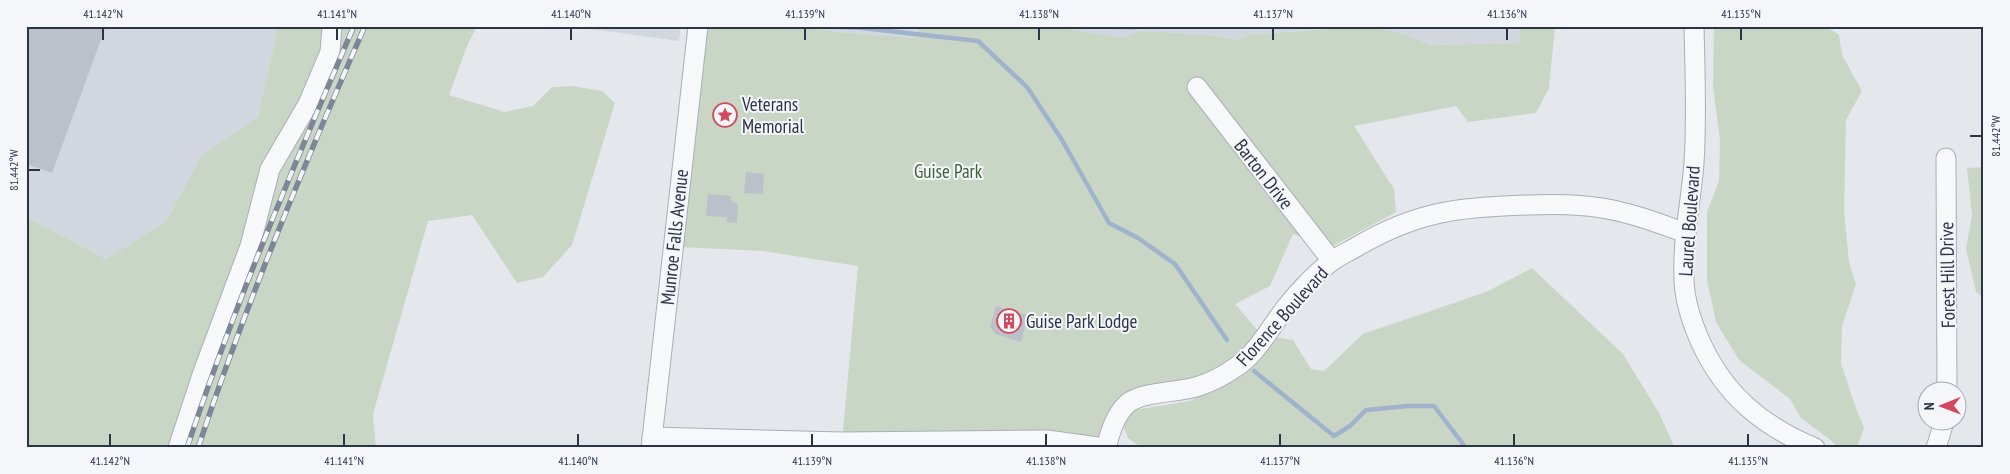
<svg xmlns="http://www.w3.org/2000/svg" width="2010" height="474" font-family="'PT Sans Narrow',sans-serif">
  <style>
    .built { fill: #d2d6de }
    .green { fill: #c9d6c5 }
    .lines { fill: none; stroke-linecap: round; stroke-linejoin: round }
    .stream { stroke: #9fb4cc; stroke-width: 4.5 }
    .building { fill: #bbc0ca }
    .minor-casing { stroke: #a9aeb7; stroke-width: 21 }
    .minor { stroke: #f7f8fa; stroke-width: 19 }
    .rail-casing { stroke: #7d8696; stroke-width: 5.5 }
    .rail { stroke: #f4f6f9; stroke-width: 4; stroke-dasharray: 11; stroke-linecap: butt }
    .ticks { fill: none; stroke: #2b3445; stroke-width: 2 }
    .labels { text-anchor: middle; stroke-width: 4; stroke-linejoin: round; paint-order: stroke }
    .poi-label { font-size: 19px; fill: #2b3445; stroke: #f4f6f9; text-anchor: start }
    .park-label { font-size: 19px; fill: #3f6138; stroke: #f4f6f9 }
    .street-label { font-size: 19px; fill: #2b3445; stroke: #f4f6f9 }
    .neatline { fill: none; stroke: #2b3445; stroke-width: 2 }
    .ticks-label { font-size: 12px; text-anchor: middle; fill: #2b3445 }
  </style>
  <rect width="100%" height="100%" fill="#e4e7ec"/>
  <g class="built">
    <polygon points="26,26 278,26 258,117 202,155 166,221 106,259 26,217"/>
    <polygon points="568,26 681,26 679,41"/>
    <polygon points="797,26 918,26 914,38 838,32"/>
    <polygon points="951,26 1357,26 1248,35 1238,40 1216,36 1137,48"/>
    <polygon points="1368,26 1520,26 1519,43 1428,45 1408,35"/>
  </g>
  <g class="green">
    <polygon points="278,26 477,26 467,46 449,95 505,112 533,106 552,87 572,86 602,91 615,103 572,245 543,277 517,283 472,215 428,221 373,414 376,448 26,448 26,217 106,259 166,221 202,155 258,117"/>
    <polygon points="698,26 797,26 838,32 914,38 919,26 1049,26 1123,38 1141,31 1216,36 1238,40 1248,35 1368,26 1408,35 1429,45 1519,43 1520,26 1555,26 1549,88 1536,113 1468,122 1456,106 1354,126 1394,189 1396,212 1333,246 1293,234 1270,286 1235,304 1264,338 1244,360 1128,403 1106,448 842,442 858,266 763,251 679,247"/>
    <polygon points="1714,26 1825,26 1839,35 1842,55 1862,91 1846,120 1844,211 1849,262 1856,284 1842,326 1841,363 1854,403 1864,428 1858,445 1836,446 1832,441 1801,418 1790,399 1739,360 1716,322 1707,280 1707,212 1719,181 1720,140 1713,86"/>
    <polygon points="1984,167 1984,298 1976,292 1966,249 1972,215 1967,168"/>
    <polygon points="1532,268 1623,354 1659,413 1675,448 1142,448 1128,438 1122,422 1134,410 1190,401 1239,377 1274,337 1293,340 1311,369 1324,371 1363,334 1486,292"/>
  </g>
  <g class="lines">
    <g class="stream">
      <polyline points="820,26 862,28 978,41 1027,87 1062,140 1109,223 1138,238 1175,264 1227,340"/>
      <polyline points="1254,371 1334,436 1350,426 1366,410 1408,406 1434,406 1466,448"/>
    </g>
  </g>
  <g class="building">
    <polygon points="26,26 106,26 52,173 26,164"/>
    <polygon points="1088,26 1137,26 1136,30 1088,28"/>
    <polygon points="746,172 764,174 763,194 744,193"/>
    <polygon points="708,194 731,196 731,201 738,204 737,223 727,222 727,217 706,216"/>
    <polygon points="996,306 1028,315 1021,342 995,334 990,327"/>
  </g>
  <g class="lines">
    <g class="minor-casing">
      <g id="minor">
        <path d="M1694 26C1695 72 1697 118 1694 163 1691 202 1682 241 1684 281 1685 303 1692 323 1701 343 1725 395 1762 426 1815 448"/>
        <polyline points="1197,87 1332,261"/>
        <polyline points="1946,158 1947,392"/>
        <polyline points="652,437 842,442 1047,440 1105,448"/>
        <polyline points="178,448 203,372 250,246 270,169 308,104 330,52 332,26"/>
        <polyline points="651,448 698,26"/>
        <path d="M1106 448C1110 433 1115 415 1127 404 1142 391 1179 393 1199 386 1211 382 1223 376 1233 369 1257 355 1270 327 1287 306 1298 292 1317 272 1332 261 1340 255 1350 251 1358 246 1418 211 1460 207 1528 205 1560 204 1594 204 1625 213 1646 218 1666 226 1686 233"/>
        <polyline points="1936,448 1944,422"/>
      </g>
    </g>
    <use href="#minor" class="minor"/>
    <g class="rail-casing">
      <g id="rail">
        <path d="M187 448C235 304 294 165 354 26"/>
        <path d="M198 448C246 304 304 165 365 26"/>
      </g>
    </g>
    <use href="#rail" class="rail"/>
  </g>
  <path class="ticks" d="M103 28V40M337 28V40M571 28V40M805 28V40M1039 28V40M1273 28V40M1507 28V40M1741 28V40M1970 136H1982M28 170H40M110 434V446M344 434V446M578 434V446M812 434V446M1046 434V446M1280 434V446M1514 434V446M1748 434V446"/>
  <defs>
    <g id="sight-ring" transform="scale(1.25)"><circle r="9.5" fill="#f4f6f9" stroke="#d1495b" stroke-width="1.5"/><path d="M0-6L1.8-2.2L6-1.7L2.9 1.2L3.7 5.4L0 3.3L-3.7 5.4L-2.9 1.2L-6-1.7L-1.8-2.2Z" fill="#d1495b"/></g>
    <g id="building-ring" transform="scale(1.25)"><circle r="9.5" fill="#f4f6f9" stroke="#d1495b" stroke-width="1.5"/><path d="M-4-6H4V6H1V3H-1V6H-4ZM-2.5-4.3h1.7v1.8h-1.7ZM.8-4.3h1.7v1.8H.8ZM-2.5-1h1.7V.8h-1.7ZM.8-1h1.7V.8H.8Z" fill="#d1495b"/></g>
  </defs>
  <g fill-rule="evenodd">
    <use href="#sight-ring" x="725" y="115"/>
    <use href="#building-ring" x="1009" y="321"/>
  </g>
  <g class="labels">
    <g class="poi-label">
      <text x="742" y="111">Veterans<tspan x="742" dy="22">Memorial</tspan></text>
      <text x="1026" y="328">Guise Park Lodge</text>
    </g>
    <g class="park-label">
      <text x="948" y="178">Guise Park</text>
    </g>
    <g class="street-label">
      <text transform="translate(1264 174) rotate(52)" y="7">Barton Drive</text>
      <text transform="translate(1689 221) rotate(-86)" y="7">Laurel Boulevard</text>
      <text transform="translate(674 237) rotate(-84)" y="7">Munroe Falls Avenue</text>
      <text transform="translate(1947 275) rotate(-91)" y="7">Forest Hill Drive</text>
      <text transform="translate(1282 316) rotate(-48)" y="7">Florence Boulevard</text>
    </g>
  </g>
  <rect width="2010" height="474" fill="none" stroke="#f4f6f9" stroke-width="55"/>
  <g transform="translate(1942 406) rotate(269)"><circle r="24" fill="#f4f6f9" stroke="#a4a8b1"/>
  <path d="M0-4L9 19L0 12L-9 19Z" fill="#d1495b"/>
  <text y="-8" font-size="14" font-weight="bold" text-anchor="middle" fill="#2b3445">N</text>
  </g>
  <rect x="28" y="28" width="1954" height="418" class="neatline"/>
  <g class="ticks-label">
    <text x="103" y="18">41.142°N</text>
    <text x="337" y="18">41.141°N</text>
    <text x="571" y="18">41.140°N</text>
    <text x="805" y="18">41.139°N</text>
    <text x="1039" y="18">41.138°N</text>
    <text x="1273" y="18">41.137°N</text>
    <text x="1507" y="18">41.136°N</text>
    <text x="1741" y="18">41.135°N</text>
    <text transform="translate(1996 136) rotate(-90)" y="4">81.442°W</text>
    <text transform="translate(14 170) rotate(-90)" y="4">81.442°W</text>
    <text x="110" y="465">41.142°N</text>
    <text x="344" y="465">41.141°N</text>
    <text x="578" y="465">41.140°N</text>
    <text x="812" y="465">41.139°N</text>
    <text x="1046" y="465">41.138°N</text>
    <text x="1280" y="465">41.137°N</text>
    <text x="1514" y="465">41.136°N</text>
    <text x="1748" y="465">41.135°N</text>
  </g>
</svg>
